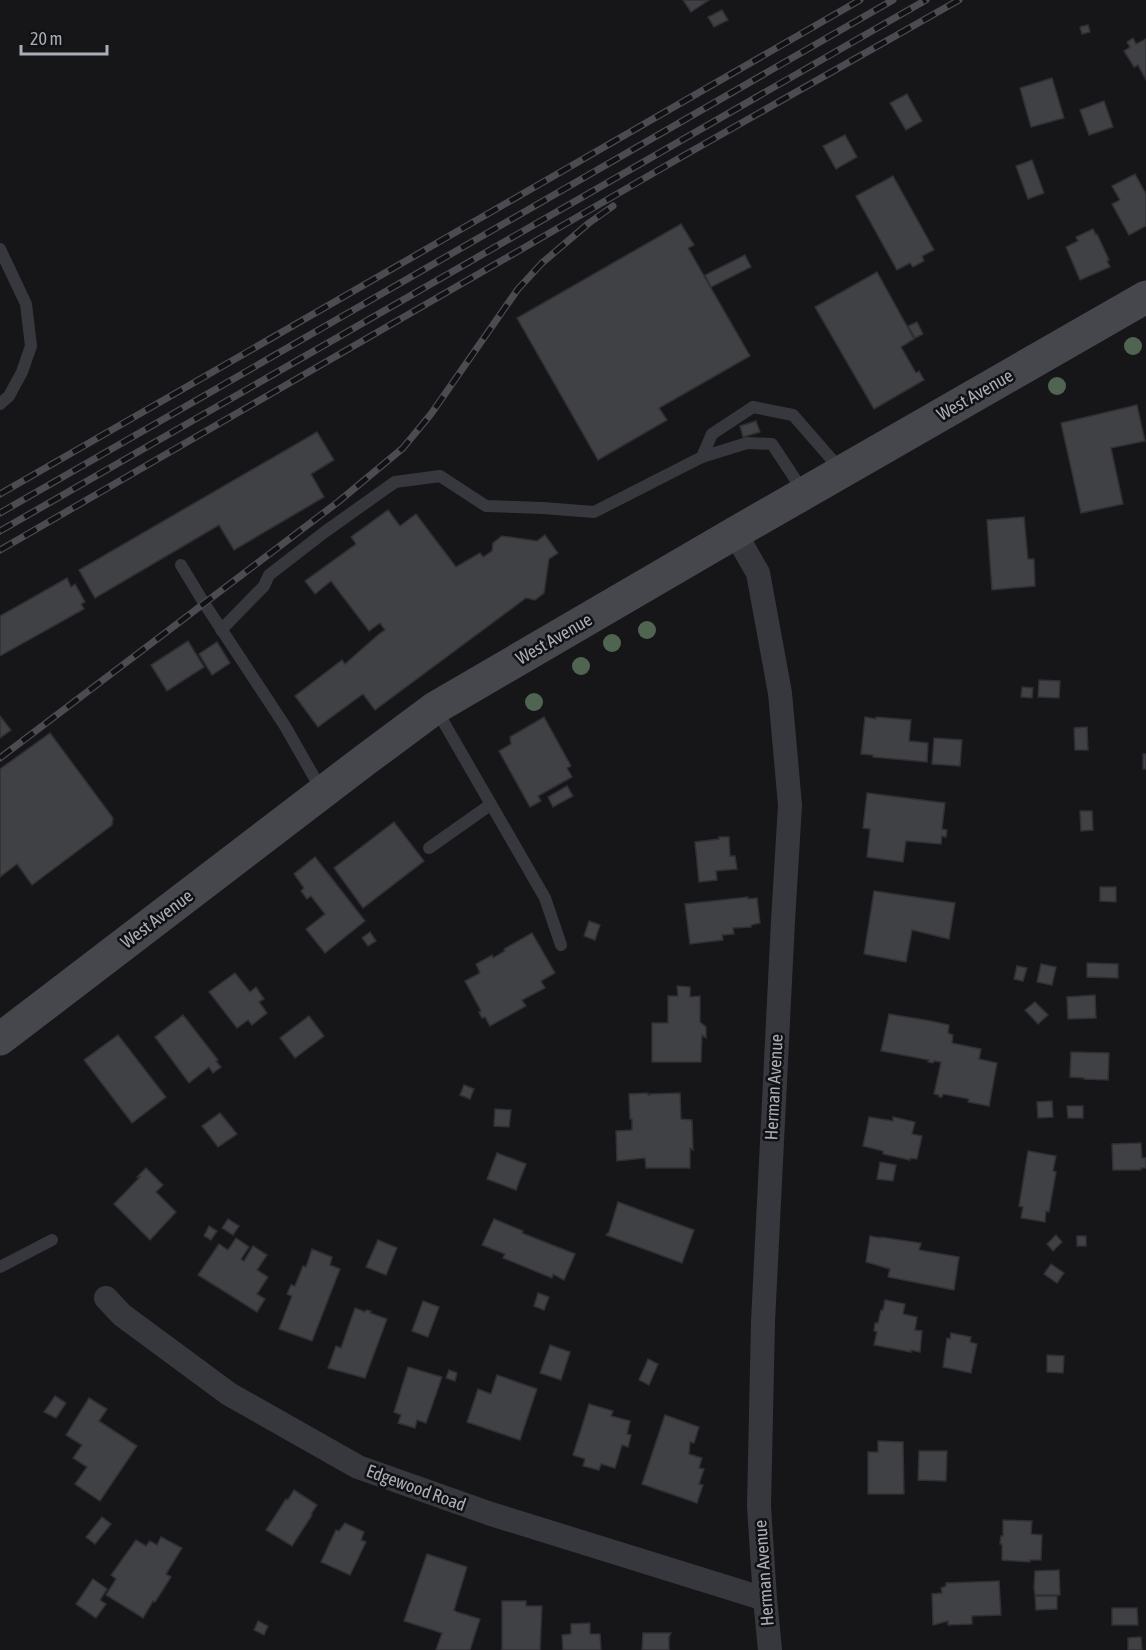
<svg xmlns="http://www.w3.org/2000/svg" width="1146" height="1650" font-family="'Asap Condensed',sans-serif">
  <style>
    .building { fill: #404145; stroke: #303034; stroke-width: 1.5 }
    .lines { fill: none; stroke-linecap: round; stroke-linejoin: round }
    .lane { stroke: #37383d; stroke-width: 12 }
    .street { stroke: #37383d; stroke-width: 24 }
    .secondary { stroke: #45474d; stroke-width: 33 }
    .rail-casing { stroke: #4a4c52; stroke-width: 7 }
    .rail { stroke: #111113; stroke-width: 4.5; stroke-dasharray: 14; stroke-linecap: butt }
    .tree { fill: #506452 }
    .labels { text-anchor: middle; stroke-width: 5; stroke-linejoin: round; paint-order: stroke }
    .street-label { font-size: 18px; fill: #a8adb8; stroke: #111113 }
  </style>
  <rect width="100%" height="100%" fill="#161618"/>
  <g class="building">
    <polygon points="683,0 709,0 691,12"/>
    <polygon points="722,10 728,20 714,27 708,17"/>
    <polygon points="1088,25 1090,32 1082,34 1080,27"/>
    <polygon points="1133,38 1136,44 1146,39 1146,80 1138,65 1134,67 1124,51 1130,47 1127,42"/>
    <polygon points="1052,78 1064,118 1031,127 1020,88"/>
    <polygon points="907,94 922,121 906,130 890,103"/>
    <polygon points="1104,101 1113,127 1089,135 1080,110"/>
    <polygon points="845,135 857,157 836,169 823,146"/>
    <polygon points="1032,160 1044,193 1028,199 1016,166"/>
    <polygon points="1135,174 1146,194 1146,226 1129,235 1112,204 1120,200 1112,186"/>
    <polygon points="893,176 934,250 922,256 924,261 913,267 910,263 897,270 856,196"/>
    <polygon points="681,224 694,245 688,248 750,356 659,408 667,420 598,460 517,318"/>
    <polygon points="1093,229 1096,235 1097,234 1109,260 1107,261 1110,267 1080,280 1066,247 1078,241 1076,237"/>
    <polygon points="745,255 751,267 711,287 705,275"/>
    <polygon points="877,272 914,339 901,347 916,373 919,371 924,380 874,409 815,307"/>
    <polygon points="917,322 923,334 915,338 908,326"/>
    <polygon points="1137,405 1145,441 1111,448 1123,504 1081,513 1061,423"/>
    <polygon points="756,421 760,432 743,437 740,426"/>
    <polygon points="317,432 334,460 311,474 324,497 234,550 219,525 95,598 79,570"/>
    <polygon points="388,510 400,526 416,514 456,567 480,553 483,557 492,551 493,543 502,536 537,541 545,535 558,553 549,559 544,593 535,600 526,598 375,710 363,694 318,727 295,696 342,660 345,664 379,634 385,630 380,623 369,631 331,581 315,594 305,581 356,544 351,537"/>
    <polygon points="1024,517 1028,559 1034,559 1035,586 992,590 987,520"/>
    <polygon points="67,578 71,587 75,584 85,602 81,604 84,609 0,656 0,616"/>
    <polygon points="188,641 204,667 167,691 151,665"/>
    <polygon points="217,642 230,663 212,675 199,654"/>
    <polygon points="1039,680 1060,681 1059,698 1038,697"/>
    <polygon points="1022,687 1033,688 1032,698 1021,697"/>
    <polygon points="0,716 11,730 0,738"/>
    <polygon points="544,717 571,766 567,768 572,777 538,796 541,801 530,807 499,751 511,744 510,737"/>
    <polygon points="865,717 876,719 876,717 911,720 909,741 928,743 927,762 873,757 873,755 861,754"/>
    <polygon points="1087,727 1088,750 1075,750 1074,728"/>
    <polygon points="50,733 113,818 112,825 32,885 17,864 0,877 0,769"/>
    <polygon points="934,738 962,740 960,766 932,764"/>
    <rect x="1143" y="754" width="3" height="15"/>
    <polygon points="567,786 573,796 553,807 548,797"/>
    <polygon points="867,793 945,803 942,829 947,830 946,837 942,836 941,844 906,841 903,862 867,857 870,829 863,828"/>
    <polygon points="1080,811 1092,811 1093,830 1081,831"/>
    <polygon points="394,822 424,861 363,908 334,868"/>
    <polygon points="719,837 729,837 730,856 735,856 737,869 716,871 717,880 699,882 695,842 719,839"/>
    <polygon points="315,857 365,921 325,953 306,929 325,914 311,896 307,899 301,891 304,888 294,874"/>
    <polygon points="1100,887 1116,887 1116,902 1100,901"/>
    <polygon points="874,891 955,903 949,939 912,930 906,962 864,954"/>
    <polygon points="748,897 748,899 757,898 760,923 751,925 751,927 733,928 734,934 722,935 723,940 690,944 685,904"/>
    <polygon points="589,921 600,925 595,940 584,936"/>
    <polygon points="370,932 376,941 368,946 362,938"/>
    <polygon points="532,933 555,973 541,981 545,988 522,1000 526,1006 490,1026 485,1017 482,1018 479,1012 481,1011 465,981 480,973 476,964 492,955 493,958 505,951 504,949"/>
    <polygon points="1087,963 1118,964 1118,978 1087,977"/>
    <polygon points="1041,964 1056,967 1052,985 1037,982"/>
    <polygon points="1017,966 1027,968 1023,981 1014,979"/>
    <polygon points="235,973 250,992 256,987 264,999 259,1002 267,1013 252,1025 248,1020 237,1028 209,992"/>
    <polygon points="677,986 690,987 690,997 700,996 700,1022 706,1027 706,1038 702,1035 701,1062 652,1062 652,1023 668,1023 668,996 678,996"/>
    <polygon points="1095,995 1096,1018 1068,1019 1067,997"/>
    <polygon points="1035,1002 1048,1015 1038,1024 1025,1010"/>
    <polygon points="889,1014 931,1021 949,1025 948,1033 953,1035 952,1043 981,1049 979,1059 997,1063 989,1106 968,1102 969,1099 943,1094 942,1097 939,1097 939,1095 934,1094 941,1062 934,1061 933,1063 928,1062 929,1060 881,1051"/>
    <polygon points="183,1015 218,1060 216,1061 221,1067 213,1073 209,1067 189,1083 155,1037"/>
    <polygon points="309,1016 324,1036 295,1058 280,1038"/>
    <polygon points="118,1035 166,1097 132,1123 84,1060"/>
    <polygon points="1071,1052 1109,1053 1108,1080 1084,1079 1084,1078 1070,1077"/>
    <polygon points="464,1085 474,1089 470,1099 460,1095"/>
    <polygon points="648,1093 648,1095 650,1095 650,1094 680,1093 681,1119 692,1120 693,1150 690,1148 690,1168 646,1168 645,1158 617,1161 616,1131 632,1130 632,1119 630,1119 629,1094"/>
    <polygon points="1052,1101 1053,1117 1038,1118 1037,1102"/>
    <polygon points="1067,1106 1083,1106 1083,1118 1068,1118"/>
    <polygon points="495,1109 511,1110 509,1127 494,1126"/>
    <polygon points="220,1113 237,1134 218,1147 202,1126"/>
    <polygon points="869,1117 893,1121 893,1117 915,1122 912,1134 922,1136 917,1159 910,1158 910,1160 883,1154 883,1151 863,1146"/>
    <polygon points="1141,1143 1142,1158 1146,1158 1146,1168 1141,1168 1141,1170 1113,1170 1112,1144"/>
    <polygon points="1028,1151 1056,1156 1053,1171 1056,1172 1049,1212 1046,1211 1045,1222 1021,1218 1023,1207 1019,1206"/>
    <polygon points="497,1153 526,1164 516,1190 487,1179"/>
    <polygon points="880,1162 896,1165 893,1181 877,1179"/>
    <polygon points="146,1168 163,1185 156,1192 176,1212 150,1240 114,1204 140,1177 137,1177"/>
    <polygon points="618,1202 694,1230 682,1263 606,1235 609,1232"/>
    <polygon points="228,1219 239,1226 233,1235 222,1228"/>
    <polygon points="494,1219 523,1231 522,1233 575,1254 564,1280 553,1274 552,1278 503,1258 505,1254 482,1245"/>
    <polygon points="209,1226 217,1231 211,1240 204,1236"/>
    <polygon points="1056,1235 1062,1242 1053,1251 1047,1244"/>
    <polygon points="870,1236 880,1238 880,1237 921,1243 919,1250 959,1257 954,1290 888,1277 890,1269 866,1262"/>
    <rect x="1077" y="1236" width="9" height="10"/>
    <polygon points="236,1238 249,1247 241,1259 244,1261 253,1246 267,1255 257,1270 268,1277 257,1294 265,1299 257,1312 198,1275 219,1244 228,1250"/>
    <polygon points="378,1240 397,1248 386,1275 366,1267"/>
    <polygon points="312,1249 332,1257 330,1265 340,1269 312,1341 279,1329 292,1296 287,1294 291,1285 295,1286 303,1266 306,1267"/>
    <polygon points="1051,1264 1064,1273 1057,1283 1044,1274"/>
    <polygon points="538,1293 549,1297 544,1310 534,1306"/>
    <polygon points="885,1300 905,1304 903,1314 917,1317 915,1330 922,1331 920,1352 911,1350 911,1352 874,1345 877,1332 874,1331 875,1323 878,1323 881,1310 883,1310"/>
    <polygon points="423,1301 439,1307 428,1337 412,1331"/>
    <polygon points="355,1308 365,1312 366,1310 371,1311 370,1313 387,1319 365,1378 328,1368 336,1346 341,1348"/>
    <polygon points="951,1333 971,1337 970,1342 977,1344 971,1373 943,1367 947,1338 950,1339"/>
    <polygon points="550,1345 570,1352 561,1380 540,1373"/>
    <polygon points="1047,1355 1064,1356 1063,1373 1047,1372"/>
    <polygon points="648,1359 658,1364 649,1385 639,1380"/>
    <polygon points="408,1367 442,1377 426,1423 417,1420 415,1428 398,1423 401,1415 394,1412"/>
    <polygon points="449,1370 457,1373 455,1381 446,1378"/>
    <polygon points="497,1375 537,1389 520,1440 467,1422 478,1389 491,1394"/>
    <polygon points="55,1396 66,1403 56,1418 44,1412"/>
    <polygon points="89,1398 107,1409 99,1421 137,1446 100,1501 75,1484 87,1467 73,1458 82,1445 66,1435"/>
    <polygon points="589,1404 613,1411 611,1416 630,1421 627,1434 631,1435 628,1447 622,1445 615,1468 601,1464 599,1470 583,1466 585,1459 573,1455"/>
    <polygon points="665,1415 699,1427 694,1443 690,1442 689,1454 702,1458 699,1468 704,1469 699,1484 703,1485 697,1503 642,1484"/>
    <polygon points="878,1441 903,1442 904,1494 868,1494 868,1452 878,1452"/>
    <polygon points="919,1451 947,1451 946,1481 918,1480"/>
    <polygon points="294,1490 317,1505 311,1514 312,1515 292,1546 266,1530 286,1499 288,1500"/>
    <polygon points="102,1517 111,1524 95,1544 86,1537"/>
    <polygon points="1003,1520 1032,1521 1031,1534 1042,1535 1041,1560 1030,1560 1030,1562 1002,1560 1002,1544 1000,1544 1001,1536 1003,1536"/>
    <polygon points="345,1523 364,1532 361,1540 366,1542 350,1575 321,1562 336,1530 339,1531"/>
    <polygon points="161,1537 182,1548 166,1574 171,1577 155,1602 153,1601 143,1618 106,1595 116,1579 111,1575 136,1540 146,1546 150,1541 157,1545"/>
    <polygon points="427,1554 467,1567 454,1610 457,1612 480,1619 470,1650 436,1650 442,1633 404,1621"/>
    <polygon points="1059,1570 1060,1595 1035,1595 1034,1588 1035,1571"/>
    <polygon points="93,1579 107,1589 100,1600 106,1604 96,1618 76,1604"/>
    <polygon points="999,1581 1001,1615 972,1616 972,1624 948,1625 948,1621 933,1625 932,1594 942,1593 941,1588 946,1586 946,1583"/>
    <polygon points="1035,1596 1057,1596 1057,1609 1036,1610"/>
    <polygon points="502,1601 526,1601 526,1606 542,1606 540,1650 502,1650"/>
    <polygon points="1112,1608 1137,1608 1138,1625 1112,1625"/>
    <polygon points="258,1621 268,1626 264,1635 254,1630"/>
    <polygon points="590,1623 590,1634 600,1634 601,1650 563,1650 562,1635 571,1634 571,1624"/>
    <polygon points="643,1633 671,1633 668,1639 669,1638 669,1650 642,1650"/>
    <polygon points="1141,1637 1142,1650 1128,1650 1128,1638"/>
  </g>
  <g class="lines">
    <g class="lane">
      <polyline points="0,249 26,304 31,346 22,372 9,396 0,404"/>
      <polyline points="702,457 712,434 753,407 793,415 841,470"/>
      <polyline points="181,565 204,603 285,726 322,791"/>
      <polyline points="221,630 264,586 269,575 326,531 395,482 440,476 486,506 543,508 594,512 702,457 747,443 772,444 803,491"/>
      <polyline points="436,709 545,898 561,945"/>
      <polyline points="429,848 490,805"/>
      <polyline points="0,1267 52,1240"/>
    </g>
    <g class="street">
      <polyline points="735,533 758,573 780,693 790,805 783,921 763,1322 759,1506 765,1599 770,1650"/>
      <polyline points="106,1298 122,1315 229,1394 358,1467 491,1514 765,1599"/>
    </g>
    <polyline class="secondary" points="0,1039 365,760 435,708 735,533 1146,297"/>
    <g class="rail-casing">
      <g id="rail">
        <polyline points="0,494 860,0"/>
        <polyline points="0,513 893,0"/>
        <polyline points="0,531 926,0"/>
        <polyline points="0,550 676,160 959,0"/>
        <polyline points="0,758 338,502 403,448 431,414 518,289 542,263 589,223 613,206"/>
      </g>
    </g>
    <use href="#rail" class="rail"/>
  </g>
  <g class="tree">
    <circle cx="1133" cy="346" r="9"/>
    <circle cx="1057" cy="386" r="9"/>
    <circle cx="647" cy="630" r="9"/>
    <circle cx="612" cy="643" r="9"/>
    <circle cx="581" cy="666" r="9"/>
    <circle cx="534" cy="702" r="9"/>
  </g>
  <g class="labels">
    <g class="street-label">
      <text transform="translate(975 395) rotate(-30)" y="6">West Avenue</text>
      <text transform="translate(554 639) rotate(-30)" y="6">West Avenue</text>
      <text transform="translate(157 919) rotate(-37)" y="6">West Avenue</text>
      <text transform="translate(774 1087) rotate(-87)" y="6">Herman Avenue</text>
      <text transform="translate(416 1488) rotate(20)" y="6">Edgewood Road</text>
      <text transform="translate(764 1573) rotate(-94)" y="6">Herman Avenue</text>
    </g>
  </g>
  <path d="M21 45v9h86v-9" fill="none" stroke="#a8adb8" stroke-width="3"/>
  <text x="30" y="45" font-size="18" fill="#a8adb8" stroke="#111113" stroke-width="4.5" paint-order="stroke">20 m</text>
</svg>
